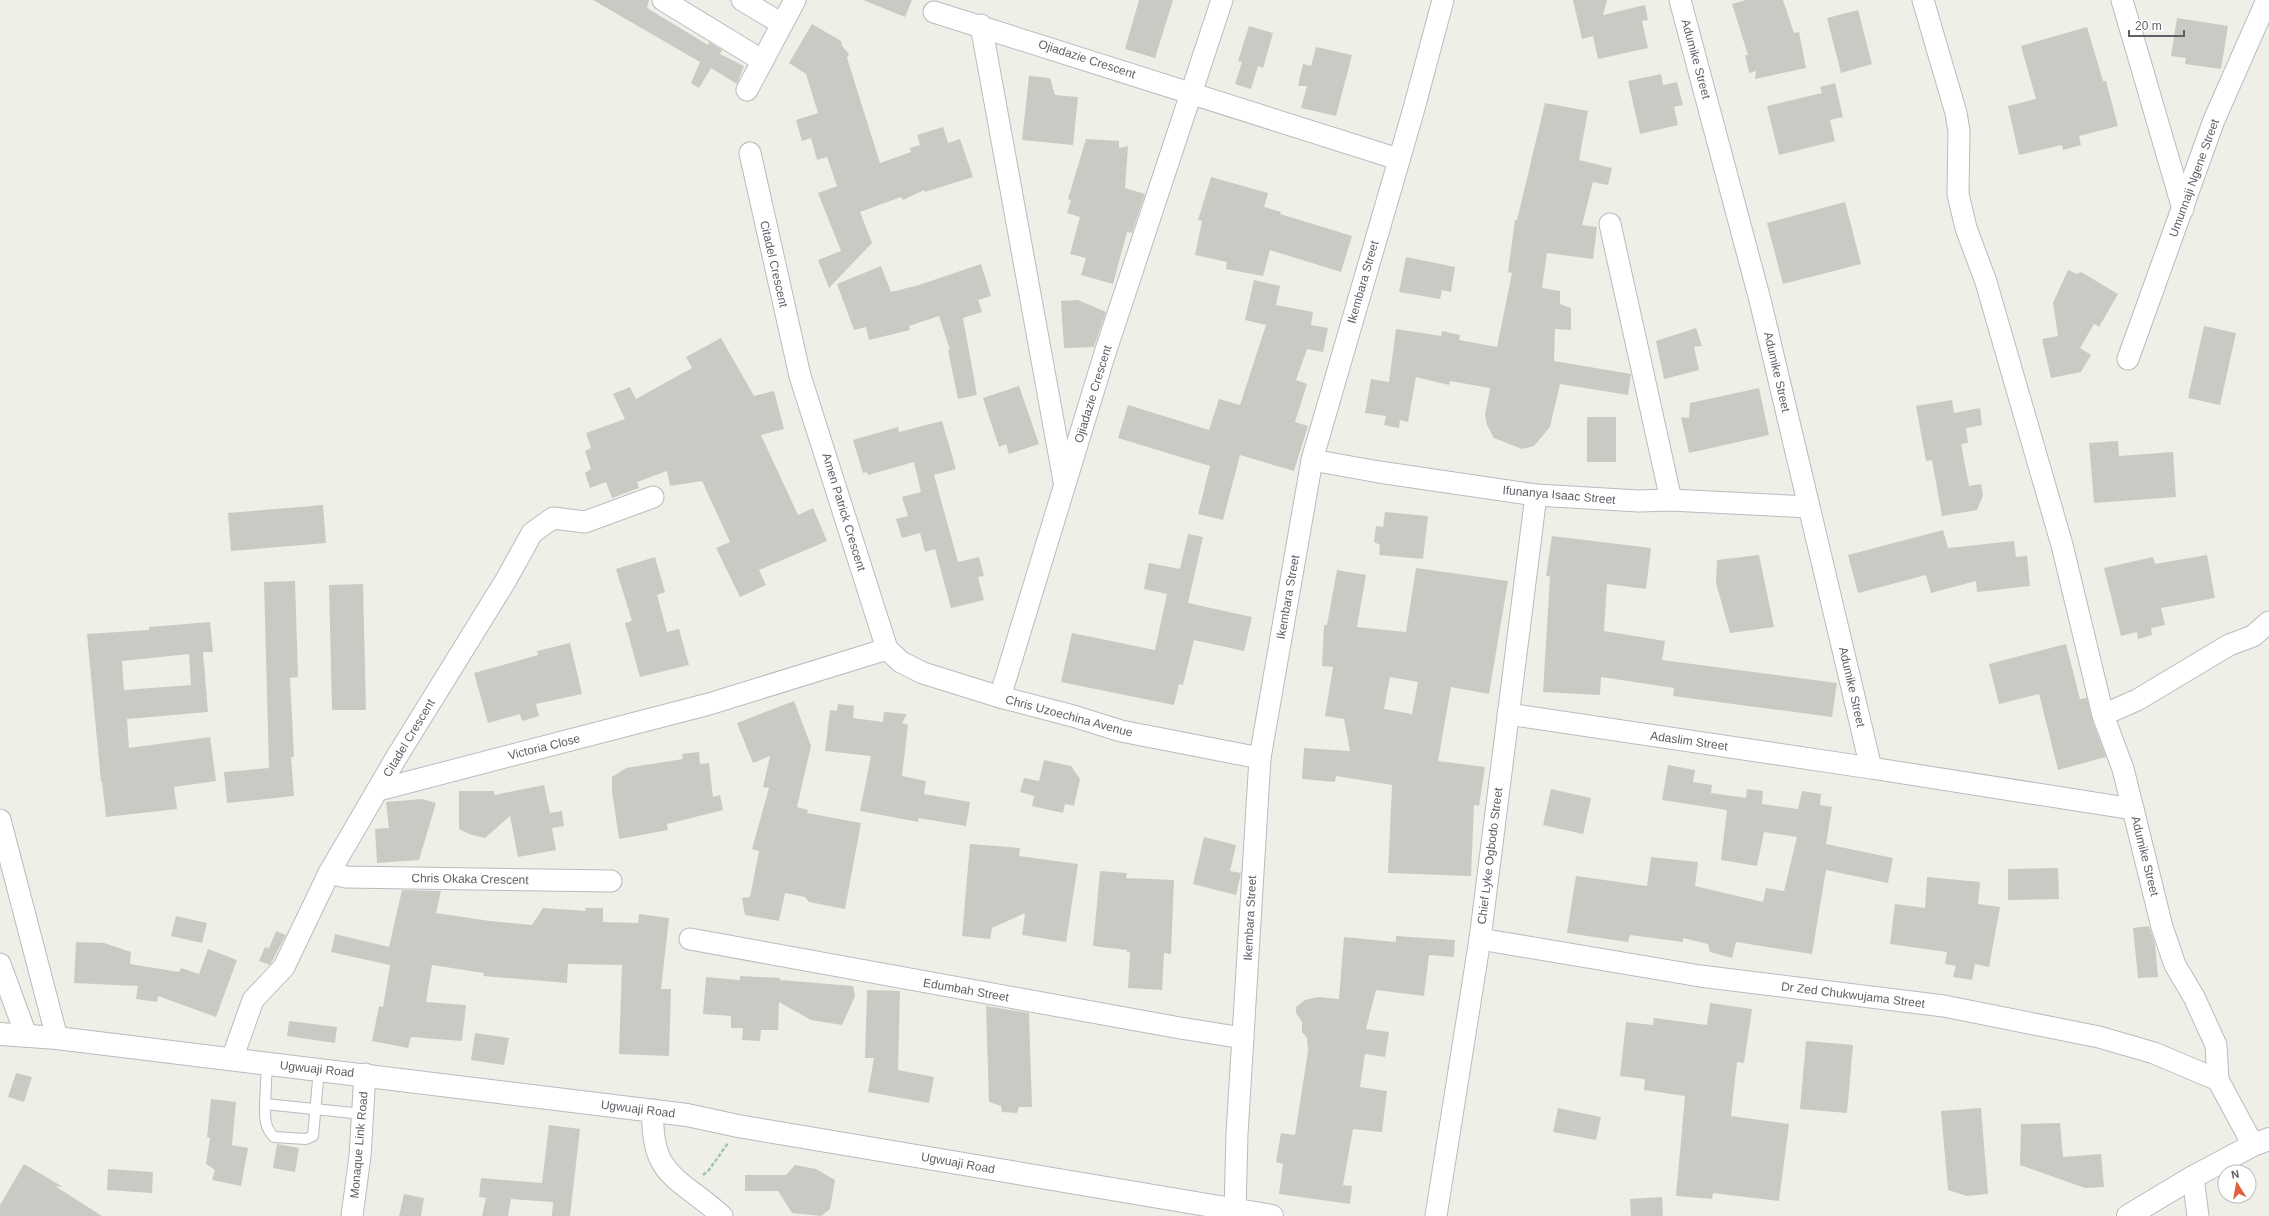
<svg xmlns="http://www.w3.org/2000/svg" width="2269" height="1216" font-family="Helvetica,sans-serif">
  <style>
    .building { fill: #cbc9c4; fill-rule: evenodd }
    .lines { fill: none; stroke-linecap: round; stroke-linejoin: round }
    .service-casing { stroke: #b9bbbf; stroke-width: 12 }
    .minor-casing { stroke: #b9bbbf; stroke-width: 23 }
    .secondary-casing { stroke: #b8babf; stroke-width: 24 }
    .path { stroke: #9ec6ae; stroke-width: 2.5; stroke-dasharray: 4 2; stroke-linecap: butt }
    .service { stroke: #fff; stroke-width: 10 }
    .minor { stroke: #fff; stroke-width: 21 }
    .secondary { stroke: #fff; stroke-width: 22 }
    .labels { text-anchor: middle; stroke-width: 3; stroke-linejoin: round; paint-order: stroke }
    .street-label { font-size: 12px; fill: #5e6166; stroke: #fff }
  </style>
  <rect width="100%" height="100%" fill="#efefe7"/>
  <g class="building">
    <polygon points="593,0 649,0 647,8 708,45 709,42 722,50 720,54 744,66 737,84 711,68 699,88 691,83 700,62"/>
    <polygon points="863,0 912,0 905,17"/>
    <polygon points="1139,0 1173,0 1155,58 1125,49"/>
    <polygon points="1573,0 1607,0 1603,15 1645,5 1648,20 1642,21 1648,48 1598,59 1593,36 1582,39"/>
    <polygon points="1746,0 1783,0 1794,33 1799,32 1806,68 1755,79 1756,71 1749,73 1745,55 1748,55 1732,4"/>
    <polygon points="1858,10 1872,64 1841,73 1827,18"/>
    <polygon points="2177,18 2228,26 2221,69 2185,64 2186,58 2171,56"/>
    <polygon points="812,24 841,41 842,46 849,54 847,58 880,163 911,152 910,148 920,145 917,135 943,127 948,143 960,139 973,177 925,192 924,190 903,200 901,197 860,212 872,243 829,288 818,260 841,251 818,193 837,186 827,157 817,160 811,138 802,141 796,120 818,113 806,74 789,63"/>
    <polygon points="1249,26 1273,33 1263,68 1258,66 1251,89 1235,84 1242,62 1238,61"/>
    <polygon points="2087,27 2103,81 2106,81 2118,126 2079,136 2081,145 2063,150 2062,145 2019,155 2008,106 2036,99 2021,46"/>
    <polygon points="1316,47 1352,55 1336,116 1301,108 1307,86 1298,86 1303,64 1311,66"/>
    <polygon points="1661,74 1663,85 1677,82 1683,105 1674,107 1678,125 1640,134 1628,81"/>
    <polygon points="1029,76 1050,78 1055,95 1078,97 1073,145 1022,140"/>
    <polygon points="1835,83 1843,117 1830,120 1835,141 1779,155 1767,106 1822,93 1820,87"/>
    <polygon points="1545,103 1588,111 1579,160 1612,168 1608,185 1593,182 1582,225 1597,227 1593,259 1547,253 1542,288 1560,291 1560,304 1571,308 1571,330 1555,329 1554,361 1631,374 1628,395 1560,384 1550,427 1534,446 1522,449 1494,438 1487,425 1485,415 1490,388 1450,381 1449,385 1416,377 1408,422 1400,420 1399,428 1384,425 1386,416 1365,413 1371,379 1389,382 1396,329 1441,336 1442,331 1460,335 1459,340 1497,347 1512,273 1508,272 1515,220 1517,220"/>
    <polygon points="1086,139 1119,141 1119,148 1128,146 1125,188 1145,194 1132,233 1127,232 1113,284 1081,275 1086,258 1070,254 1080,217 1067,213 1071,200 1068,199"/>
    <polygon points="1211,177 1268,193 1264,207 1281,212 1280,214 1352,236 1341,272 1270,250 1263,276 1226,269 1227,262 1195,255 1202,221 1198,220"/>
    <polygon points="1845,202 1861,264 1783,284 1767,223"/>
    <polygon points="1406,257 1455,267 1451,292 1442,290 1440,299 1399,292"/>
    <polygon points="981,264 991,296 978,300 982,312 963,318 977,395 958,399 948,350 950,350 939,316 909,326 910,330 869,340 866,327 854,330 837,284 881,266 891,292 919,285"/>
    <polygon points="2068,270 2077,274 2081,272 2118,294 2099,327 2094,324 2080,348 2091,355 2081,372 2051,378 2042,339 2058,336 2053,303"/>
    <polygon points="1254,280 1280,286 1276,305 1313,312 1311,325 1328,328 1323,352 1307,349 1296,380 1307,384 1295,422 1308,426 1294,471 1240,455 1223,520 1198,514 1210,466 1118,438 1128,405 1209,430 1219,399 1240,405 1266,325 1245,320"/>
    <polygon points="1078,300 1106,312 1094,347 1064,348 1061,301"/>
    <polygon points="2204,326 2236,333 2220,405 2188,398"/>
    <polygon points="1696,328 1702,346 1694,347 1699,370 1664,379 1656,341"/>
    <polygon points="721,338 754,396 774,391 784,429 761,435 798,515 813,508 827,541 759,570 766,585 740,597 716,548 730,542 702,481 670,486 667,471 637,482 639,488 612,498 606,482 590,488 585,473 591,469 585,451 591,448 586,433 625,419 613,394 630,387 636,399 692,368 686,357"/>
    <polygon points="1019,386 1039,444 1009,454 1006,444 999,447 983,398"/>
    <polygon points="1759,388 1769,435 1689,453 1681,417 1689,418 1690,403"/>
    <polygon points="1952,400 1954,413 1980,408 1982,425 1966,428 1968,443 1961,444 1969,486 1981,484 1983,495 1977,510 1942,516 1932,460 1926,461 1916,406"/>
    <rect x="1587" y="417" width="29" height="45"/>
    <polygon points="942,421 956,469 934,475 958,562 979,557 984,576 978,577 984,600 951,608 935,549 925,552 920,533 902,538 896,519 908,516 902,497 921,492 914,462 868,475 867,472 863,473 853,440 898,427 899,432"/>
    <polygon points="2118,441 2119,456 2173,452 2176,497 2094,503 2089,443"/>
    <polygon points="323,505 326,543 231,551 228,513"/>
    <polygon points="1385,512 1428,516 1423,559 1379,555 1380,545 1374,542 1376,526 1383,527"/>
    <polygon points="1943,530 1948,548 2014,541 2016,557 2027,556 2030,586 1977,592 1976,581 1931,593 1926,575 1858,593 1848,555"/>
    <polygon points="1188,534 1203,537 1188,603 1252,617 1244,651 1194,640 1183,685 1179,684 1174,705 1061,682 1072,633 1155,650 1167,594 1144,589 1149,563 1180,569"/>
    <polygon points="1552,536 1651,548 1646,589 1607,584 1604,631 1665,641 1662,660 1837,683 1832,717 1673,696 1674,688 1601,677 1600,695 1543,692 1550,576 1546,576"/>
    <polygon points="1759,555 1774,627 1730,633 1716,583 1717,560"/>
    <polygon points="2207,555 2215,598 2161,608 2165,625 2151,628 2152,635 2138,639 2137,632 2121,636 2104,568 2153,557 2155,564"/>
    <polygon points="655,557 665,592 657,595 667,632 679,629 689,665 640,677 625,623 632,621 616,569"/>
    <path d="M1416 568 1508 581 1489 694 1451 687 1438 761 1485 767 1479 806 1474 805 1471 876 1388 873 1392 785 1336 776 1335 782 1302 779 1304 748 1350 751 1344 719 1325 716 1333 667 1322 666 1324 625H1327L1337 570 1366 575 1357 627 1406 632ZM1390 677 1418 682 1412 714 1384 709Z"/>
    <polygon points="295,581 298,677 290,678 294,757 291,757 294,796 227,803 224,772 269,768 264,582"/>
    <polygon points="363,584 366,710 332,710 329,585"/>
    <path d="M210 622 213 652H203L208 712 127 719 129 748 210 737 216 781 174 787 177 809 106 817 102 781 101 782 87 634 149 630V627ZM189 654 191 685 124 690 122 661Z"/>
    <polygon points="570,643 582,694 536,704 539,716 522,721 520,714 488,723 474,673 538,655 537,651"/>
    <polygon points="2066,644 2080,699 2087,698 2092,719 2106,757 2058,770 2039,694 1999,704 1989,664"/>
    <polygon points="794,701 811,746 797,807 808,810 807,813 861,823 845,909 809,902 805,897 785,893 779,921 745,915 742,898 750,897 759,851 752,849 769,788 763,787 770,756 753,763 737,723"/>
    <polygon points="838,704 854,706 853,718 883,722 884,712 907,714 902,723 908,725 902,776 926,781 924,794 970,802 966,826 919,818 918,822 860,811 871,756 825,751 830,710 837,711"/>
    <polygon points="699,752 700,764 709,763 713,797 720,795 723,810 667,824 668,830 619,839 612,791 612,777 626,768 683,759 682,754"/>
    <polygon points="1044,760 1071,766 1080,779 1074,806 1065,804 1063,813 1032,806 1034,796 1020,792 1024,778 1039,781"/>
    <polygon points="1668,765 1695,770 1693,782 1712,785 1711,793 1746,798 1747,789 1763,791 1762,804 1798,809 1802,791 1821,794 1820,805 1832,807 1826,844 1893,858 1888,883 1826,870 1812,954 1736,942 1732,958 1710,952 1708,944 1683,938 1683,942 1630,935 1628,942 1567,933 1576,876 1647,886 1651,857 1698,862 1695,886 1763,902 1766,888 1784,891 1797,837 1764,832 1757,866 1721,860 1727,810 1662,800"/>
    <polygon points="544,785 550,813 562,811 564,826 552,828 556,850 518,857 510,816 485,838 469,834 459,829 459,791 494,791 494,795"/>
    <polygon points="1551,789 1591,798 1583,834 1543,825"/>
    <polygon points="422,799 436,803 419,860 377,863 375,829 389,828 386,802"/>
    <polygon points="1204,837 1236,845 1230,871 1241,873 1236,895 1193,884"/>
    <polygon points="970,844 1020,848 1019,856 1078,864 1066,942 1022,935 1025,913 992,928 990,939 962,936"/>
    <polygon points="2058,868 2059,899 2008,900 2008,869"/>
    <polygon points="1100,871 1127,873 1126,878 1174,880 1171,954 1164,953 1162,990 1128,988 1130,952 1127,952 1127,950 1093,946"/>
    <polygon points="1927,877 1980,882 1978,904 2000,907 1989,967 1975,964 1972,980 1953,977 1956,966 1945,964 1947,952 1890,944 1895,904 1925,908"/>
    <polygon points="402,890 441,891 436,913 490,921 532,925 543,908 586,911 585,908 603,908 603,922 638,923 639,914 669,918 661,989 671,989 669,1056 619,1054 622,965 568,964 567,983 483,976 484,973 432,965 426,1002 466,1005 462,1041 411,1037 408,1048 372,1041 379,1006 383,1007 390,965 331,952 335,934 389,947"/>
    <polygon points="176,916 207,923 202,943 171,936"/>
    <polygon points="2149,926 2155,944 2158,977 2138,978 2133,928"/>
    <polygon points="276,931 286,935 270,965 259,961 265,947 269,948"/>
    <polygon points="1396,936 1455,940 1454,957 1429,955 1424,996 1376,990 1366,1029 1389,1032 1385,1057 1365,1054 1360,1087 1387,1091 1382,1132 1353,1129 1343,1185 1352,1186 1350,1204 1279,1194 1283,1164 1276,1162 1281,1133 1295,1135 1308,1051 1307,1038 1302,1032 1302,1022 1296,1013 1296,1007 1305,1000 1318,997 1339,999 1344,937 1396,942"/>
    <polygon points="76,942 104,943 131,952 130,964 179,972 181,968 199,974 208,949 237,960 216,1017 158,996 157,1002 136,999 138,986 74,983"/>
    <polygon points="740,976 780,978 780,980 853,986 855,996 842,1025 811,1020 779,1002 778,1030 761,1030 760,1041 742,1040 743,1028 731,1028 731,1016 703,1014 706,977 740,980"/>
    <polygon points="867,990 900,991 898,1070 934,1077 929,1103 868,1092 874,1058 865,1058"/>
    <polygon points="1710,1003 1752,1009 1744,1063 1737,1062 1731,1116 1789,1124 1779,1201 1713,1193 1712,1199 1676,1196 1685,1096 1644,1090 1645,1079 1620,1076 1626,1022 1653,1025 1654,1018 1707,1025"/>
    <polygon points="986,1006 1029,1013 1032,1107 1019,1107 1017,1113 1002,1112 1001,1106 989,1102"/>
    <polygon points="289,1021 337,1027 335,1043 287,1036"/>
    <polygon points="475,1033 509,1038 504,1065 471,1060"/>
    <polygon points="1806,1041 1853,1045 1847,1113 1800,1109"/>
    <polygon points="16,1073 32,1077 24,1102 8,1097"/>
    <polygon points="211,1099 236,1102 232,1145 248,1148 241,1186 212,1180 215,1170 206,1164 210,1138 207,1137"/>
    <polygon points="1558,1108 1601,1117 1596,1140 1553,1132"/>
    <polygon points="1981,1108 1988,1194 1967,1196 1948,1190 1941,1111"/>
    <polygon points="2060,1123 2063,1157 2101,1154 2104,1187 2085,1188 2020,1165 2021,1124"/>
    <polygon points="549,1125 580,1129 570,1216 552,1216 553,1202 511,1199 508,1216 482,1216 486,1198 479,1197 481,1178 542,1183"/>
    <polygon points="277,1144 299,1148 295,1172 273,1168"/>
    <polygon points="24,1164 63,1187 55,1186 102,1216 0,1216 0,1205"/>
    <polygon points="795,1165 816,1169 835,1180 830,1209 821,1216 792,1213 778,1191 745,1191 745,1175 786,1175"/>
    <polygon points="108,1169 153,1172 152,1193 107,1190"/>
    <polygon points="404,1194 424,1198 421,1216 399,1216"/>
    <polygon points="1662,1197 1663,1216 1631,1216 1630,1199"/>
  </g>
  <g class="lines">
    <g class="service-casing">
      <g id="service">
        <polyline points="267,1063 265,1104 363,1114"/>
        <path d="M265 1104C265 1117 264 1127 274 1137L306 1139 313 1136 319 1069"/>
      </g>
    </g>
    <g class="minor-casing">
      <g id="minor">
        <polyline points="663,0 763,61"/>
        <polyline points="742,0 782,24"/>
        <polyline points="1680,0 1760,300 1871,768 2133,809 2162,927 2175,965 2194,997 2216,1045 2218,1080 2253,1145"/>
        <polyline points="1923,0 1956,113 1959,131 1958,194 1966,228 1986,282 2062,545 2103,715 2123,769 2133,809"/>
        <polyline points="2122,0 2183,209"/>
        <polyline points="934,12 1398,159"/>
        <polyline points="981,25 1064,481"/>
        <polyline points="747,90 795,0"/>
        <polyline points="750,153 800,376 887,649 901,662 923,673 1000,697 1073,716 1121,731 1260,758"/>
        <polyline points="1610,224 1671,500"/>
        <polyline points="2128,359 2214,120 2267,0"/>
        <polyline points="1312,460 1379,472 1536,495 1639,501 1671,500 1809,507"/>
        <polyline points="1000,697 1105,353 1222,0"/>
        <polyline points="1508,714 1871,768"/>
        <polyline points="2103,715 2137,700 2229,645 2253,636 2269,622"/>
        <polyline points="378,790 709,704 887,649"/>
        <polyline points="0,820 57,1038"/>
        <polyline points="329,873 346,877 611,881"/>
        <polyline points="690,939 1180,1028 1243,1038"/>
        <polyline points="1480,939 1700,976 1944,1006 2099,1037 2154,1053 2218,1080"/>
        <polyline points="0,964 26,1035"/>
        <polyline points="232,1059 253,1000 284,967 329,873 396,758 506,580 532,533 553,518 585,522 653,497"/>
        <path d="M653 1110C650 1177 679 1177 722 1216"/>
        <polyline points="2193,1177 2198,1216"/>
        <polyline points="1235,1210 1237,1134 1260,758 1312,460 1413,112 1443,0"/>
        <polyline points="352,1216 360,1156 365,1074"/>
        <polyline points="1436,1216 1480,939 1536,495"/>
      </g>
    </g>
    <g class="secondary-casing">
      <g id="secondary">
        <polyline points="0,1034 57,1038 687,1115 738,1126 1272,1216"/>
        <polyline points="2128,1216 2193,1177 2253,1145 2269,1139"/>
      </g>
    </g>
    <polyline class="path" points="703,1175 709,1170 728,1143"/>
    <use href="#service" class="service"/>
    <use href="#minor" class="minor"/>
    <use href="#secondary" class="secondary"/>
  </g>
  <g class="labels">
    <g class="street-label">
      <text transform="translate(1087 59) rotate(18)" y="4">Ojiadazie Crescent</text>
      <text transform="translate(1696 59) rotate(75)" y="4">Adumike Street</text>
      <text transform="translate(2194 178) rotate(-70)" y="4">Umunnaji Ngene Street</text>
      <text transform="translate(774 264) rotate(77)" y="4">Citadel Crescent</text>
      <text transform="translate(1363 282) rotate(-74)" y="4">Ikembara Street</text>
      <text transform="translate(1777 372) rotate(77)" y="4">Adumike Street</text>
      <text transform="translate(1093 394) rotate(-73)" y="4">Ojiadazie Crescent</text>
      <text transform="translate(1559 495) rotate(5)" y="4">Ifunanya Isaac Street</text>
      <text transform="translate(844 512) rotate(73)" y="4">Amen Patrick Crescent</text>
      <text transform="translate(1288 597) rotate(-80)" y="4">Ikembara Street</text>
      <text transform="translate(1852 687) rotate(77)" y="4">Adumike Street</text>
      <text transform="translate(1069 716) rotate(15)" y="4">Chris Uzoechina Avenue</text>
      <text transform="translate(409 738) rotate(-59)" y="4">Citadel Crescent</text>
      <text transform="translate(1689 741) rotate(8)" y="4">Adaslim Street</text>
      <text transform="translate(544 747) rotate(-14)" y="4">Victoria Close</text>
      <text transform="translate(1490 856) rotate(-83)" y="4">Chief Lyke Ogbodo Street</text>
      <text transform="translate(2145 856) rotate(76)" y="4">Adumike Street</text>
      <text transform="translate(470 879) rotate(1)" y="4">Chris Okaka Crescent</text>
      <text transform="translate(1250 918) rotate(-87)" y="4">Ikembara Street</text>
      <text transform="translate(966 990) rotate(10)" y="4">Edumbah Street</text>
      <text transform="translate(1853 995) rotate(7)" y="4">Dr Zed Chukwujama Street</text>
      <text transform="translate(317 1069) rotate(6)" y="4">Ugwuaji Road</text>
      <text transform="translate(638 1109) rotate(7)" y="4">Ugwuaji Road</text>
      <text transform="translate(359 1145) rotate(-85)" y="4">Monaque Link Road</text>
      <text transform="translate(958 1163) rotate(10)" y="4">Ugwuaji Road</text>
    </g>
  </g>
  <g transform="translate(2237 1184) rotate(349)"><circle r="19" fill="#ffffff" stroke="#bfc0c2"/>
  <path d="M0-3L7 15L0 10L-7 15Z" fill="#e05e3c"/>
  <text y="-6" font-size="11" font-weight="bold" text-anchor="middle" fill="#5e6166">N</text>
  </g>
  <path d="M2129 30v6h55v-6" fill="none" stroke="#5e6166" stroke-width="2"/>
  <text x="2135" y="30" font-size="12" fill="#5e6166" stroke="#ffffff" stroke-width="3" paint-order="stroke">20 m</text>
</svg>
